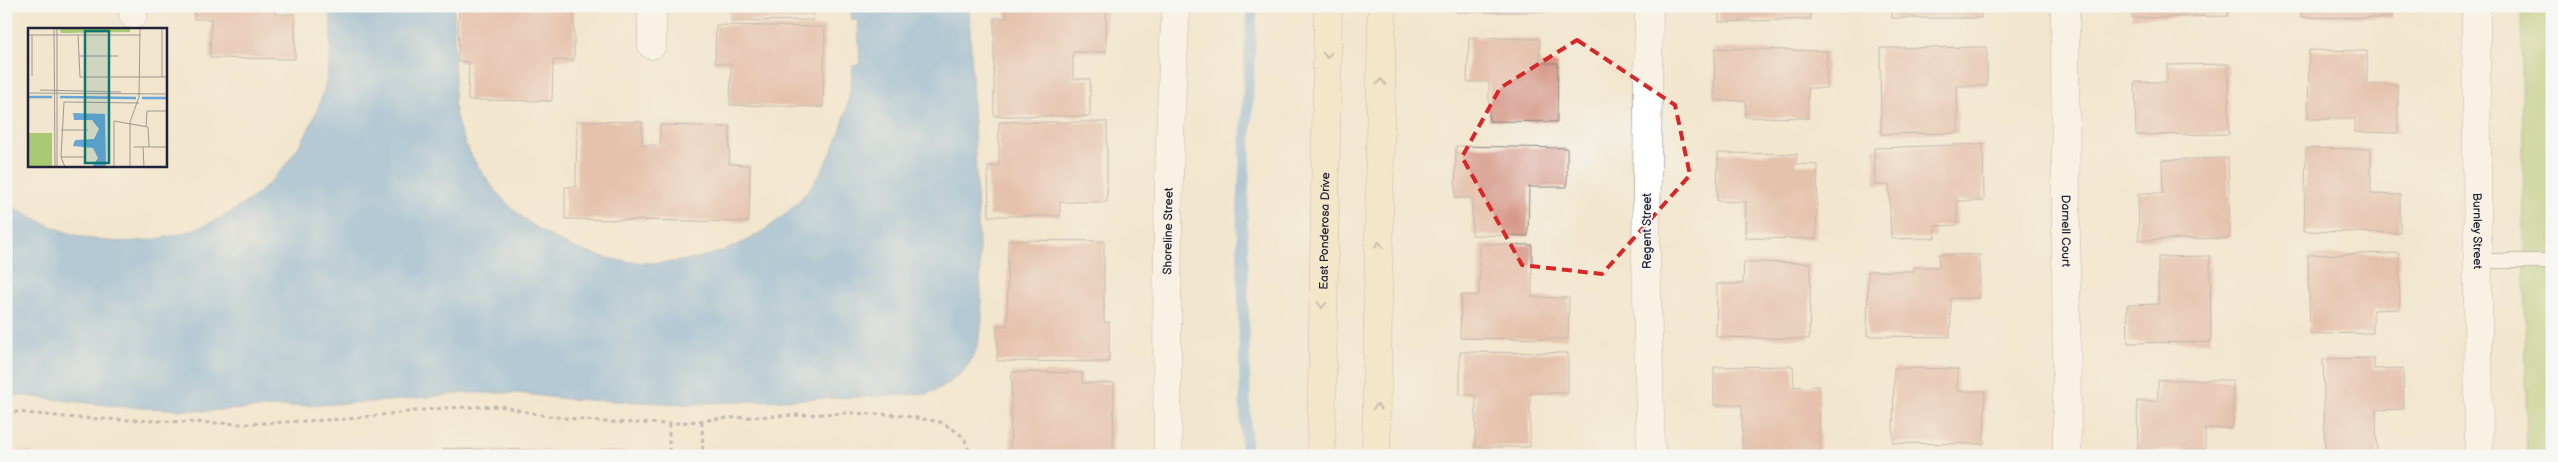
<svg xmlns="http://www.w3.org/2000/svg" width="2558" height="462" font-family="'Balsamiq Sans',sans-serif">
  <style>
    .green { fill: #a9ca72; stroke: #667656 }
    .water { fill: #68a6da; stroke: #45648a }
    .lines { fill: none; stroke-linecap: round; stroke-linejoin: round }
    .stream { stroke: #68a6da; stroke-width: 11 }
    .building { fill: #d69888 }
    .lane-casing { stroke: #8a8484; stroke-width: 16 }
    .street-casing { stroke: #8a8484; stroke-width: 29 }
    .secondary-casing { stroke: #8a8484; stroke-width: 29 }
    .path { stroke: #8a8484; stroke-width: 3; stroke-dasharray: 4 4; stroke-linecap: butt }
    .lane { stroke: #fff; stroke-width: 14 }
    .street { stroke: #fff; stroke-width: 28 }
    .secondary { stroke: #f7e8c3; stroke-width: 28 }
    .oneway { stroke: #978f86 }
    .marked { fill: none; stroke: #d62828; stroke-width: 4; stroke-dasharray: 10 6; stroke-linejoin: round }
    .labels { text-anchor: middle; stroke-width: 4; stroke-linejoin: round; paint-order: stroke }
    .street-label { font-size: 12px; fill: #22223b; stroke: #f6f6f2 }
    .inset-river { fill: none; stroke: #68a6da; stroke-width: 2.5 }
    .inset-road { fill: none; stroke: #9f9893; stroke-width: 1 }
    .view { fill: #0f766e; fill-opacity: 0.15; stroke: #0f766e; stroke-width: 2.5 }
    .inset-edge { fill: none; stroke: #22223b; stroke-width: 2.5 }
  </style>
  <rect width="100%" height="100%" fill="#f6f6f2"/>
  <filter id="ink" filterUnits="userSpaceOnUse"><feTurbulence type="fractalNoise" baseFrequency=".02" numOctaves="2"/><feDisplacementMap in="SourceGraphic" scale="10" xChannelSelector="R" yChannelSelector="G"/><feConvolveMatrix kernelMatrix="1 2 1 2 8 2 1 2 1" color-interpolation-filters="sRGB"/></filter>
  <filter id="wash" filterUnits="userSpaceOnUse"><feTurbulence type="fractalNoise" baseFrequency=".0096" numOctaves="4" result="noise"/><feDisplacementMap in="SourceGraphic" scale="20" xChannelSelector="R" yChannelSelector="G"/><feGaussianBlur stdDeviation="1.12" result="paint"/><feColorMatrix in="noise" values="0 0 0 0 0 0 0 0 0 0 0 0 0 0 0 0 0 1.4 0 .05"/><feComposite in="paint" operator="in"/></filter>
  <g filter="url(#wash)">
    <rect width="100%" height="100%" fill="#f2e6ce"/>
    <polygon class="green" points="2521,6 2552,6 2552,456 2527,456"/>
    <path class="water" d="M329 6H454C454 30 454 54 455 78 455 89 453 102 455 112 461 144 483 178 505 201 598 298 771 280 831 153 845 125 850 97 853 66L860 64 858 20H852L850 6H969L982 319C979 359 964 379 927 394L688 404 566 399 517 393H467L388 401 207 411 124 407 6 394V204C39 221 70 238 108 241 241 250 347 139 329 6Z"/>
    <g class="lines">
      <polyline class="stream" points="1246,456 1242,222 1252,6"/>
    </g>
    <g id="blocks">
      <g class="building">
        <polygon points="194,6 275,6 275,14 295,14 295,59 210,58 211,19 194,19"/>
        <polygon points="459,6 574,6 574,60 553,60 552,101 468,100 469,62 458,62"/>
        <polygon points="731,6 813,6 813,20 731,21"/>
        <polygon points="1006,6 1106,6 1106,52 1073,52 1073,79 1090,79 1090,116 994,116 994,18 1006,18"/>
        <rect x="1456" y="6" width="90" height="6"/>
        <polygon points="1719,6 1810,6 1811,19 1719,22"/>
        <rect x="1892" y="6" width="89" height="12"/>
        <polygon points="2132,6 2228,6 2228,16 2132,18"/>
        <polygon points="2302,6 2392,6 2392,18 2301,17"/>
        <polygon points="716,25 825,27 823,107 730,105 731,64 715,63"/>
        <polygon points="1469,37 1540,39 1540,63 1558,63 1557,122 1489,121 1489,82 1467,82"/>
        <polygon points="1987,47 1987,86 1957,86 1958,133 1881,134 1880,48"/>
        <polygon points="1715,48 1827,51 1826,88 1808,88 1808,118 1745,117 1746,101 1714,100"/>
        <polygon points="2309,50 2367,51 2367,84 2398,85 2398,133 2355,132 2355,119 2308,119"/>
        <polygon points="2228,64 2229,134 2136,135 2135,82 2167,82 2167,65"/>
        <polygon points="577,121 642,122 642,145 660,145 660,125 730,127 729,164 750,165 749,222 565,219 565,187 576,187"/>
        <polygon points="999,122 1107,122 1107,202 1060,202 1060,216 989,216 988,166 999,166"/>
        <polygon points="1983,144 1984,201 1957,201 1957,225 1935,226 1935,238 1891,239 1889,185 1875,185 1874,148"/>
        <polygon points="1456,146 1567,148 1567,187 1529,187 1528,236 1472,235 1472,198 1455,198"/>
        <polygon points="2306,148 2371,149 2371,194 2400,195 2400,233 2304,231"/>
        <polygon points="1718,153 1797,154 1796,164 1818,165 1816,239 1745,238 1746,202 1717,201"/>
        <polygon points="2228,158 2230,238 2139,240 2138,193 2163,193 2162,160"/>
        <polygon points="1008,240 1104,241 1104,322 1109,322 1109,362 997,361 997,326 1007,326"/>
        <polygon points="1480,244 1532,245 1532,297 1569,298 1568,339 1460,338 1461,295 1479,295"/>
        <polygon points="2399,253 2400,309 2373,310 2373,333 2310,334 2308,255"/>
        <polygon points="1939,254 1980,255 1980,298 1951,298 1950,337 1867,336 1868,271 1914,271 1914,267 1939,267"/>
        <polygon points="2210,256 2211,342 2128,343 2127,305 2158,304 2158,257"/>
        <polygon points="1744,262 1811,263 1809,339 1716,337 1717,284 1743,284"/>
        <polygon points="1460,352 1568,353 1568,393 1530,393 1530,447 1475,447 1476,395 1460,395"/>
        <polygon points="2374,358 2374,369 2403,368 2404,409 2376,410 2377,456 2325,456 2323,359"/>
        <polygon points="1793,366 1794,387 1819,386 1820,451 1742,452 1742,405 1714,405 1714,367"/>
        <polygon points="1894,368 1958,369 1957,391 1985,391 1984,444 1893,443"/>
        <polygon points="1012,372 1082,373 1082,383 1114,383 1113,454 1010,453"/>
        <polygon points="2158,380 2233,380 2233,428 2205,428 2205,450 2138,451 2137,401 2158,401"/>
        <polygon points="444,449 647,452 647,456 444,456"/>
        <polygon points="31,452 31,456 6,456 6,453"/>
        <polygon points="135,453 343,454 343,456 135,456"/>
      </g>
    </g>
  </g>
  <g filter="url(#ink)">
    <use href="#blocks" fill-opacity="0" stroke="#8a8484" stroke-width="1"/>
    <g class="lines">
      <g class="lane-casing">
        <polyline id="lane" points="2478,261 2552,261"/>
      </g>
      <g class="street-casing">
        <g id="street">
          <polyline points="133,6 133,15"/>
          <polyline points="652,6 652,45"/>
          <polyline points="1649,6 1646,254 1651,456"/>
          <path id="s1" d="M2065 6 2067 456"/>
          <path id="s2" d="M2476 6 2479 456"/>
          <path id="s3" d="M1168 456C1166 305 1167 157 1176 6"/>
        </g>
      </g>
      <g class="secondary-casing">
        <g id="secondary">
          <path id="s4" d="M1321 456 1328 6"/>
          <polyline points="1376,456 1382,6"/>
        </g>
      </g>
      <g class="path">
        <polyline points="6,413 16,412 76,418 243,424 346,419 442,408 500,406 546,416 606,422 669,424 727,418 848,413 900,415 940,422 958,432 965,440 971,456"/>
        <polyline points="702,422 703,456"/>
        <polyline points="669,424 669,456"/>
      </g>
      <use href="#lane" class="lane"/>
      <use href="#street" class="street"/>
      <use href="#secondary" class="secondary"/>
    </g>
    <defs><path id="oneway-chevron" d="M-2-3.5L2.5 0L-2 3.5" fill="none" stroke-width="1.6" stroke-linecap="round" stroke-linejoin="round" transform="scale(1.25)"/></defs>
    <g class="oneway">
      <use href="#oneway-chevron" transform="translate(1327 55) rotate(91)"/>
      <use href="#oneway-chevron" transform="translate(1381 82) rotate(-89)"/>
      <use href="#oneway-chevron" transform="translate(1379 245) rotate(-89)"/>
      <use href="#oneway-chevron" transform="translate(1322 305) rotate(91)"/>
      <use href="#oneway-chevron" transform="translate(1377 407) rotate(-89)"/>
    </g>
  </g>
  <path d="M0 0H2558V462H0ZM1577 40 1675 105 1690 175 1602 274 1522 265 1462 157 1500 88Z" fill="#f2e6ce" fill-opacity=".55" fill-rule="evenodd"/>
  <path class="marked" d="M1577 40 1675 105 1690 175 1602 274 1522 265 1462 157 1500 88Z"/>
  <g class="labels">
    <g class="street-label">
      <text dy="4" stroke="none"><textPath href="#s3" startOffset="225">Shoreline Street</textPath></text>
      <text dy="4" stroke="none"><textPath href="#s4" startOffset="225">East Ponderosa Drive</textPath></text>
      <text transform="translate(1647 231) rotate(-90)" y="4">Regent Street</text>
      <text dy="4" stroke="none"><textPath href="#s1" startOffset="225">Darnell Court</textPath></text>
      <text dy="4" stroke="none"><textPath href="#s2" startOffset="225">Burnley Street</textPath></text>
    </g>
  </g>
  <g transform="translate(28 28)">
    <rect width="139" height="139" fill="#f2e6ce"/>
    <path d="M31 0H102V4L33 5ZM0 105H24V139H0Z" fill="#a9ca72"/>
    <path d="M45 85 77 86 78 139H64L70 130 65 120 45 118 47 112 66 111 71 101 64 92H46Z" fill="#68a6da"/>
    <path class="inset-river" d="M0 69H24M32 69 108 70M114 70H139"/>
    <path class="inset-road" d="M26 0 27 139M29 0V139M134 0V49M0 7H112M50 7 52 49H139M51 28H90M4 48V7M12 62 93 64M0 65 139 66M118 98 119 83H139M33 102H60M106 119H139M115 119 116 139M33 129H58M37 139 33 129 36 74 111 75M86 139V93L120 99 121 119M102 139V94L111 69 112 0"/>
    <path class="view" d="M57 3H81V135H57Z"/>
    <rect width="139" height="139" class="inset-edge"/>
  </g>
  <rect width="2558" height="462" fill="none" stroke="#f6f6f2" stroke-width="25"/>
</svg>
